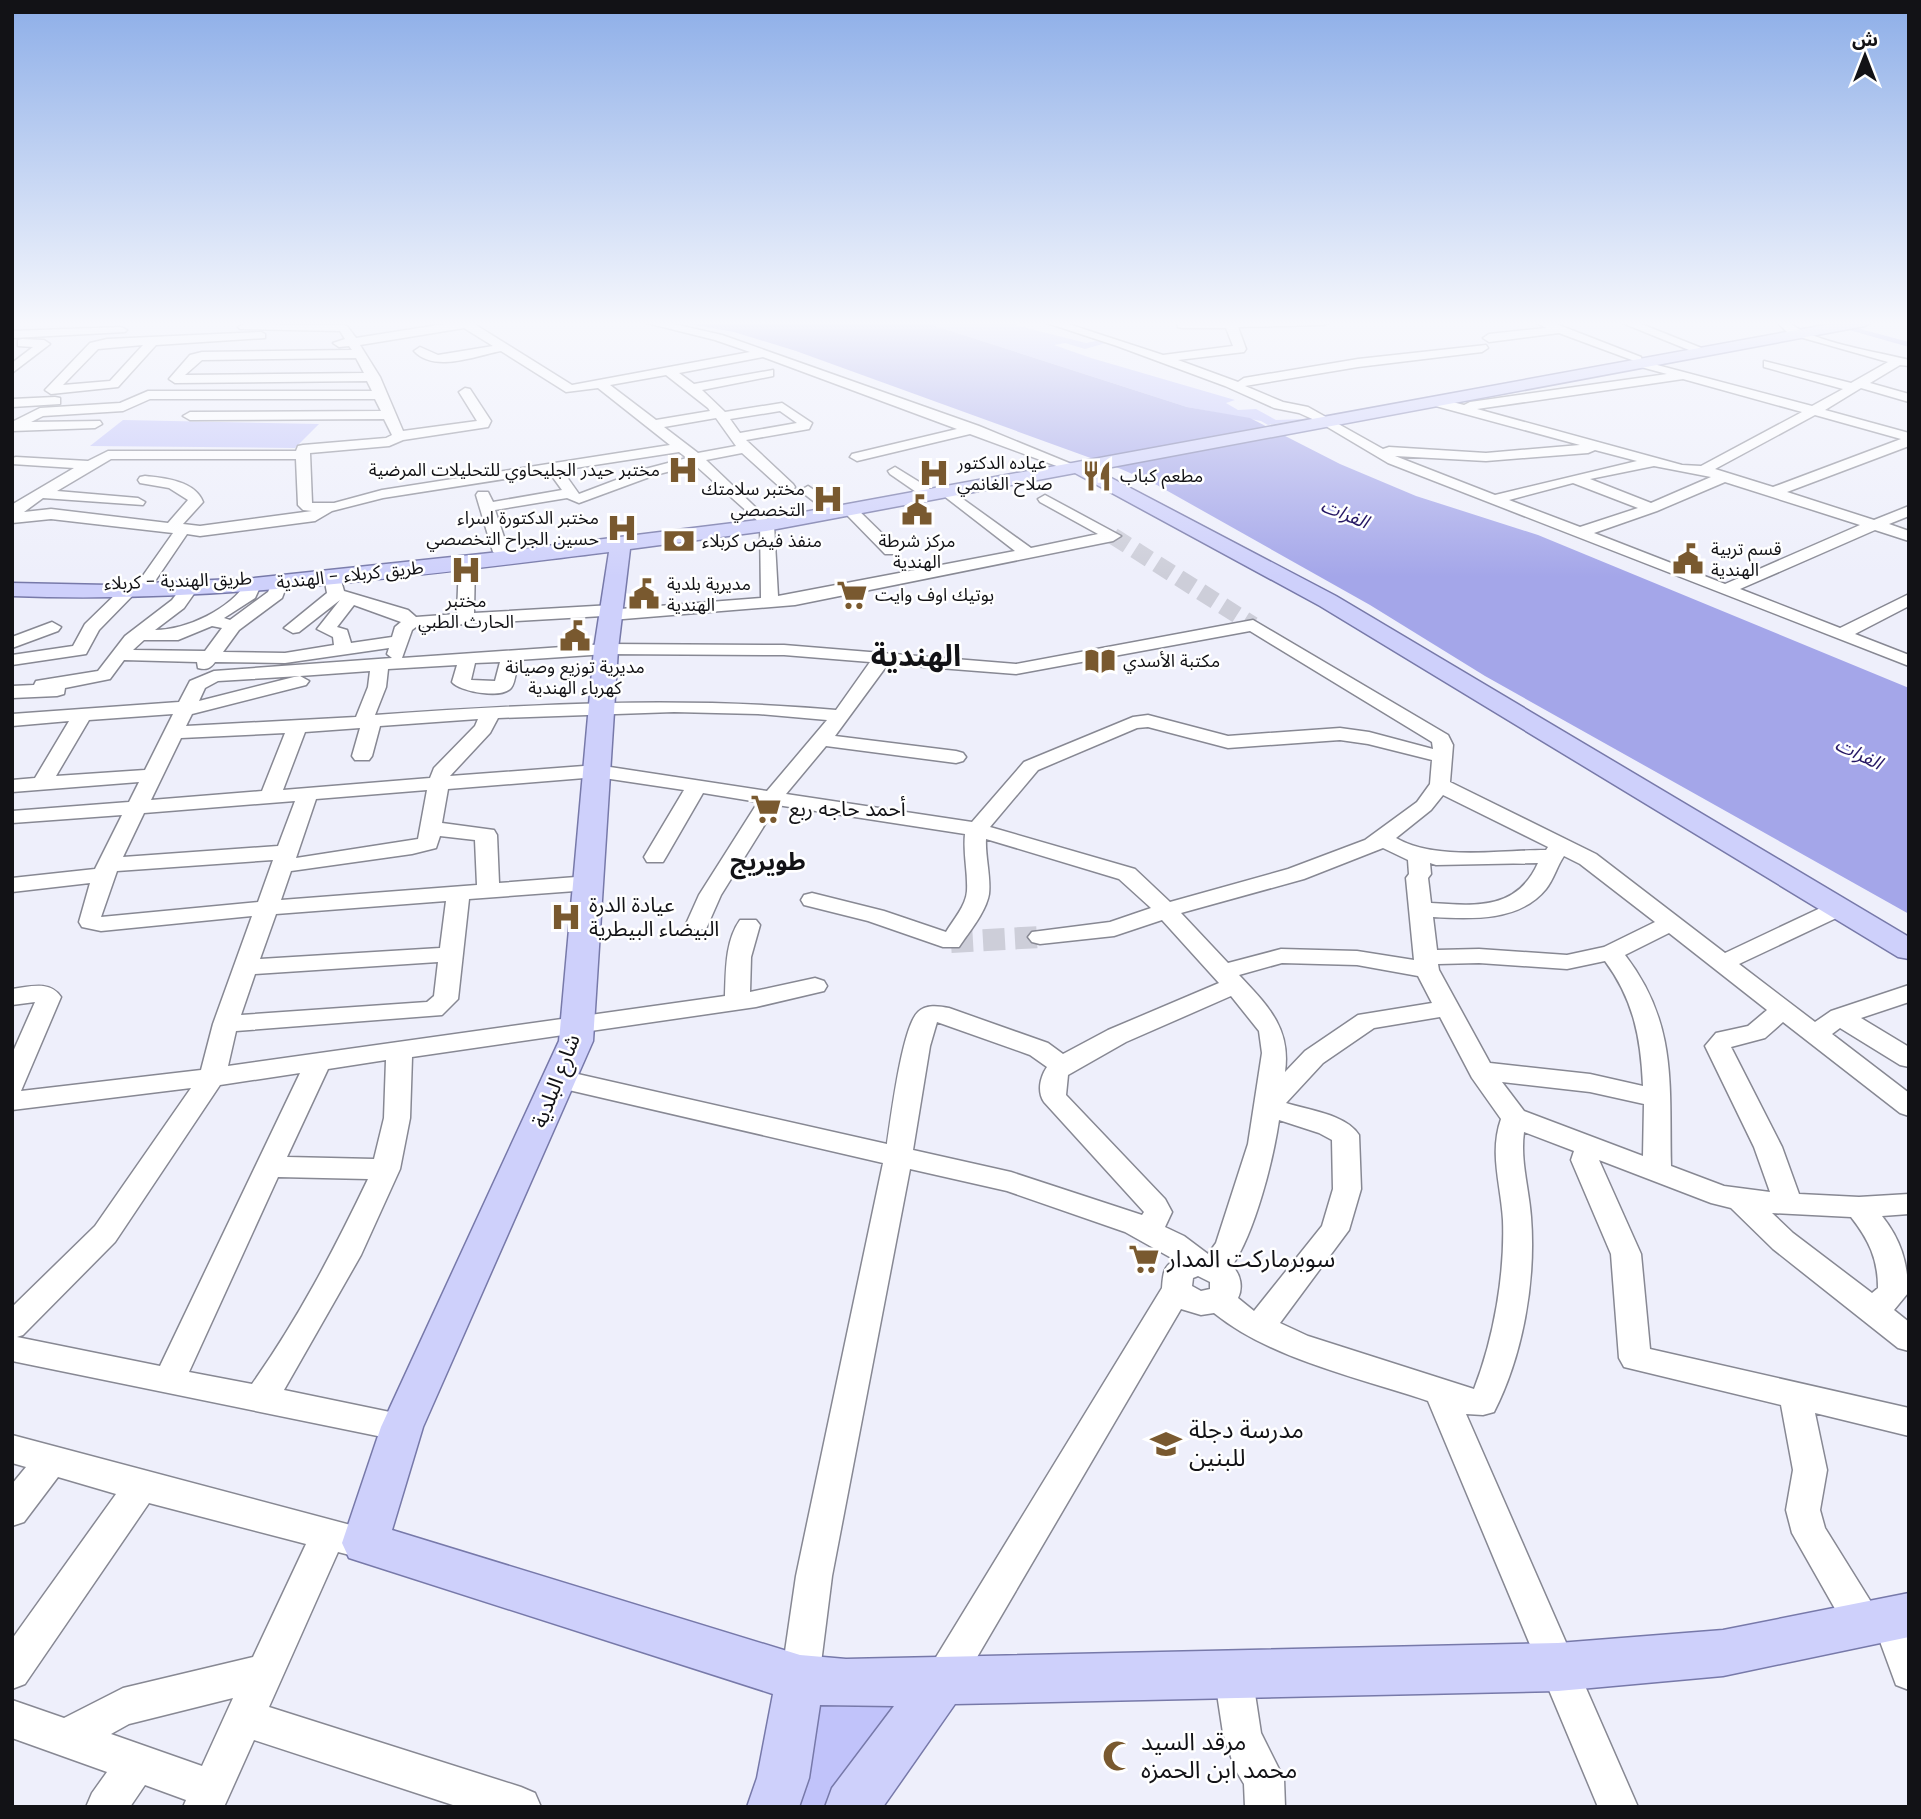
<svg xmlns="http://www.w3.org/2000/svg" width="1921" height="1819" font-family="Poppins,'Noto Sans Arabic',sans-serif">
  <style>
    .green { fill: #c1c3fa }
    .water { fill: #a4a6e9 }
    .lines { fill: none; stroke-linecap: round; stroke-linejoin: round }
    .canal { fill: #a4a6e9; fill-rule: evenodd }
    .minor-tunnel-far1 { stroke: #cdced9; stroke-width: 17; stroke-dasharray: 17 9; stroke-linecap: butt }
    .minor-tunnel { stroke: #cdced9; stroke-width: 22; stroke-dasharray: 22 10; stroke-linecap: butt }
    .minor-casing { stroke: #878893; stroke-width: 3 }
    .major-casing { stroke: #7779a9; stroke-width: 3 }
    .minor { fill: #fff; fill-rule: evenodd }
    .major { fill: #ced0fb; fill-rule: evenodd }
    .labels { text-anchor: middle; stroke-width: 5; stroke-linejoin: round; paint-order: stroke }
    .far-poi-label { font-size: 18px; fill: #121216; stroke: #fff; text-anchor: start }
    .far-street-label { font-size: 18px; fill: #121216; stroke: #fff }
    .far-water-label { font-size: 19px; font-style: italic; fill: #251764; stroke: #fff }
    .poi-label { font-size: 21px; fill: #121216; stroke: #fff; text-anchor: start }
    .street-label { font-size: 21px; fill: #121216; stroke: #fff }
    .quarter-label { font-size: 24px; font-weight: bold; fill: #121216; stroke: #fff }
    .near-poi-label { font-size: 24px; fill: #121216; stroke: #fff; text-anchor: start }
    .far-town-label { font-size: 30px; font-weight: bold; fill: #121216; stroke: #fff }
  </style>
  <rect width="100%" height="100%" fill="#eeeffb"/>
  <g class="green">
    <polygon points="923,322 1024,322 1015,325 1086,343 1101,340 1106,343 1085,349 1065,343 1054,345 1091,358 1235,400 1226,403 1238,410 1256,409 1276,420 1304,419 1268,425 1261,421 1187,407"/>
    <polygon points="123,420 319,424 295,448 90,446"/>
    <polygon points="805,1702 894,1702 867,1755 829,1807 780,1807"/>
  </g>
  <polygon class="water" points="677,322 923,322 1187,407 1250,418 1340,464 1416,496 1538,535 1909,688 1909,914 1485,676 1370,605 1157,485 1121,469 796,351 734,332"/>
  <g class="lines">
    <polygon class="canal" points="1821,322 1834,322 1909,342 1909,347"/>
    <polyline class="minor-tunnel-far1" points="1113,536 1253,625"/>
    <polyline class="minor-tunnel" points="951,942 1040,937"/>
    <g class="minor-casing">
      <g id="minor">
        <path d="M457 322H471L572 385 750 352 715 340 643 322H665L722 335 979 426 1074 465 1067 469 1062 468 970 434 857 461 850 457 852 454 957 429 763 357 679 373 694 384 773 370V376L702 390 725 412 782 403 812 423 809 429 746 440 793 484 795 487 793 490H783L742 453 706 460 774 525 778 596 1015 551 944 496 942 493 944 490 949 489 1031 548 1098 534 1040 502 1038 499 1045 495 1121 536 1113 541 795 605 611 620 603 616 416 627 412 630 402 658 606 644 784 645 1016 664 1253 620 1448 735 1453 745 1450 782 1596 854 1725 953 1831 903H1847L1850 908 1847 913 1739 964 1815 1022 1831 1011 1909 985V1002L1861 1018 1909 1047V1067L1900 1065 1840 1028 1832 1034 1909 1093V1116L1900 1113 1783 1022 1765 1038 1731 1047 1782 1147 1799 1194 1859 1197 1909 1194V1214L1882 1216C1901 1240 1908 1263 1908 1293L1894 1310 1909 1322V1351L1898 1348 1773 1249 1731 1208 1711 1203 1599 1160 1641 1254 1650 1349 1909 1408V1436L1815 1413 1827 1470 1820 1510 1825 1528 1876 1610 1877 1607 1890 1602 1903 1607 1909 1620V1690L1896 1685 1878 1636 1864 1642 1851 1637 1792 1533 1786 1510 1793 1470 1781 1405 1624 1367 1619 1358 1611 1254 1571 1160 1574 1151 1524 1132C1520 1161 1529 1188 1531 1217 1536 1281 1523 1355 1494 1412L1483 1415 1466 1414 1638 1807H1598L1428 1401C1359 1378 1271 1359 1214 1313L1201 1315 1181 1309 956 1693 943 1698 930 1693 924 1680 930 1667 1162 1288C1163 1275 1163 1266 1175 1260L1125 1232 1007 1191 910 1169 832 1576 819 1679 813 1692 800 1697 787 1692 781 1679 796 1576 883 1163 560 1088 551 1085 547 1079 551 1073 560 1070 887 1144C891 1118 902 1027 918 1012 926 1004 939 1006 949 1008L1048 1043 1063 1054 1108 1030 1219 983 1162 920 1114 936 1040 944 1032 942 1028 937 1032 932 1110 922 1151 908 1119 879 986 839C985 856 991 877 989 894 986 912 969 932 959 947H943L868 921 804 905 801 900 804 895 812 893 884 911 946 932C953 920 966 906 967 891 968 872 963 854 965 834L777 805 721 895 706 929H690L686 924 699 895 758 802 703 793 666 857 663 862H647L644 857 684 790 597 777 448 789 442 823 494 830 497 835 499 883 589 876 597 878 600 883 597 888 589 890 469 899 458 999 442 1015 236 1031 228 1066 725 996C726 971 725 941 740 920H756L760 925 751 957 750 992 815 978 824 981 827 986 824 991 756 1007 412 1057 410 1118 400 1169 361 1255 284 1390 414 1417 418 1427 414 1437 402 1441 12 1361V1307L95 1226 191 1088 12 1110V1054L35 1002 12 1005V989C29 987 50 980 61 997L21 1091 201 1070 213 1024 252 916 101 931 82 927 79 922 90 883 12 892V878L95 869 122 815 12 823V811L129 802 139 782 12 792V780L35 778 69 721 12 726V714L179 702 190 681 214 671 392 658 387 654 389 648 285 663 215 662C210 669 206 670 198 668L197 662 124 660 110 679 65 688 64 694 57 696 12 698V686L34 685 36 681 98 671 125 636 172 600 184 584 190 583 198 588 184 608 155 630C187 630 230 609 247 582H259L261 585 255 598 224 618 230 620 268 592 274 579H286L288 582 282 598 239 630 223 652 285 653 334 645 333 637 317 629 340 600 299 632 293 633 284 628 327 593 324 577 332 572 340 577 344 591 408 610 416 617 457 614 459 562 467 557 475 562 474 613 612 605 620 609 761 598 760 523 695 465 655 475 579 503 567 498 495 510 509 552 501 557 493 552 476 495 478 492H488L493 502 562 490 549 472 383 498 332 511 315 521 200 536 187 534 151 587 145 589 137 584 173 533 51 519 12 523 13 504 74 468 12 464V458L16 457 88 461 108 451H296L298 446 303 445 386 438 392 435 384 419 190 420 183 416 190 412 381 411 375 399H150L123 411 43 416 31 422 100 421 102 424 95 428 12 431V422L40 408 120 403 148 391H372L367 381 175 383 169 379 190 355 202 352 352 350 349 346 339 347 333 343 345 339 340 331 240 329 238 327 244 324 343 325 347 326 356 338ZM464 328 493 346 438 355 420 347 414 351C434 373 475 356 501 351L566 392 598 388 670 445 382 490 334 503H312L310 453 389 446 403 440 488 427 491 421 470 389 465 388 459 392 477 421 403 431 380 377 360 345ZM356 358 364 373 185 375 202 360ZM666 375 708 408 710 411 656 420 610 385ZM780 411 797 423 740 433 730 419ZM716 418 736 446 698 453 664 427ZM679 452 687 458 645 469 579 494 562 470ZM111 459H296L298 505 303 510 312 511 200 526 183 524 203 502C195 481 165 478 145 476L140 477 138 480 140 483 169 488 188 500 168 523 51 509 24 512 43 498 143 505 145 502 138 498 57 491ZM354 605 401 622 395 627 392 637 351 643 347 630 337 627ZM212 626 222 628 205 651 133 650 144 640H178ZM1250 631 1432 742 1433 749 1369 732 1340 728 1228 736 1148 715 1133 717 1024 762 972 822 786 794 826 746 956 763 963 761 966 757 963 753 956 751 835 736 888 664 1016 674ZM606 654 784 655 870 662 836 710C680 696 530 704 375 715L386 687 388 669 457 665 452 682C460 692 502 699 511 688 516 682 516 668 518 660ZM500 662 495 681 471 680 475 663ZM370 671 368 687 356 717 186 726 192 714 306 685 309 681 300 676ZM300 676 294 677 199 701 205 688 218 681ZM674 712 758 714 827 720 767 791 597 765 450 776 490 733 498 718ZM173 714 145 770 56 776 89 720ZM478 719 475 726 434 768 430 778 283 790 305 732 360 728 352 756 355 760H369L372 756 380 726ZM1148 727 1228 748 1340 740 1368 744 1432 760 1430 784 1417 802 1365 840 1288 869 1170 902 1135 869 990 827 1038 770 1137 728ZM285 733 262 791 151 800 181 738ZM427 790 418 839 296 858 316 799ZM1443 795 1548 847 1546 850C1501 850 1435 861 1396 838L1431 810ZM295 801 278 846 123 857 144 813ZM440 836 475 840 477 885 281 900 291 871 412 854 436 848ZM1383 848 1408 860 1409 874 1406 878 1414 960 1357 951 1281 949 1228 963 1181 913 1304 879ZM1564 856 1580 864 1655 922 1604 947 1567 955 1479 949 1437 950 1433 917C1471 919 1519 922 1546 889 1554 879 1557 866 1564 856ZM273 860 258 902 101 917 117 871ZM1430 863 1436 865 1538 863C1517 910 1476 906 1431 903L1428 878 1431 874ZM446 901 440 948 260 959 276 914ZM1669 933 1767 1010 1748 1026 1716 1033 1705 1046 1754 1147 1770 1192 1724 1186 1671 1166C1669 1085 1678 1024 1625 955ZM1605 961C1634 1000 1641 1039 1643 1086L1590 1074 1490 1063 1439 970 1438 964 1479 963 1567 969ZM438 962 434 996 427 1002 241 1015 255 974ZM1282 963 1357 965 1418 976 1432 1003 1358 1015 1305 1051 1285 1072C1291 1028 1268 1006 1239 975ZM1231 996 1259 1031 1262 1053 1248 1144 1216 1243 1208 1254 1184 1236 1165 1227 1172 1212 1165 1199 1066 1095 1068 1075 1126 1042ZM1440 1017 1472 1078 1501 1119C1489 1153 1501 1185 1503 1220 1505 1274 1494 1338 1474 1389L1308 1336 1280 1323 1349 1230 1361 1189 1359 1135C1346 1114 1307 1110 1286 1103L1323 1063 1374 1028ZM937 1022 1030 1055 1047 1067C1040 1077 1037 1092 1044 1102L1144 1212 1142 1215 1011 1172 913 1150 930 1046ZM386 1060 384 1118 374 1159 287 1157 328 1069ZM300 1073 160 1366 17 1337 23 1335 115 1242 220 1085ZM1502 1082 1590 1092 1644 1104 1643 1156 1524 1111ZM1279 1120 1319 1133 1332 1140 1333 1189 1322 1226 1254 1311 1238 1298C1243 1288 1241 1274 1232 1266 1255 1232 1273 1161 1279 1120ZM278 1177 368 1179C334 1250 298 1319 252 1384L189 1372ZM1772 1213 1851 1217C1869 1240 1878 1259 1878 1288L1872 1293 1793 1233ZM1198 1276 1210 1282V1289L1201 1291 1192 1286 1193 1278Z"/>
        <path d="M1044 322H1062L1163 355 1233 346 1226 328H1182L1178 327 1177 322H1330L1324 325 1238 327 1246 349 1244 352 1178 360 1238 382 1244 378 1358 359 1486 345 1488 348 1482 352 1358 367 1245 386 1283 402 1308 407 1383 449 1389 447 1486 453 1580 445 1432 405 1431 402 1437 398 1464 405 1470 402 1667 374 1641 367 1640 363 1559 333 1489 342 1483 338 1489 334 1546 328 1535 322H1551L1641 357 1642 361 1812 406 1843 389 1764 367V361L1851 383 1888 362 1789 334 1777 322H1789C1810 342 1879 352 1909 360V366L1900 365 1870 383 1909 394V402L1861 388 1825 410 1909 433V446L1787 492 1874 520 1909 506V516L1889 524 1909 531V541L1875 530 1740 589 1840 628 1909 594V606L1855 634 1909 655V666L1388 463 1319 422 1299 413 1274 408 1225 386 1117 346ZM1683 379 1802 412 1701 466 1682 465 1477 409ZM1815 415 1901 439 1773 487 1715 469ZM1595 450 1637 461 1495 495 1395 456 1486 461 1588 453ZM1654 466 1711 477 1651 503 1590 479ZM1725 482 1860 525 1725 584 1594 533 1657 511ZM1573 483 1638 508 1580 527 1509 500Z"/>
        <polygon points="1620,322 1636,322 1704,349 1694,352"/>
        <polygon points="121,327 127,330 125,332 12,338 12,331"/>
        <path d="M261 332 265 334V338L156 345 118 387 51 394 45 390 90 343 107 339ZM143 345 110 381 63 385 98 349Z"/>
        <polygon points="22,339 44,340 50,344 12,373 12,363 33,347 18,346 18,340"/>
        <polygon points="55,397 60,398 60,404 12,407 12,399"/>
        <polygon points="895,467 929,488 931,491 929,494 919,494 890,474 888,471"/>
        <polygon points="808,486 835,504 837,507 835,510 825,510 803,493 801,490"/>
        <polygon points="850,505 855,507 897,548 899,551 897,554 885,554 845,513 842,510 845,507"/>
        <polygon points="130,585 138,590 99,630 86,654 12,665 12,655 73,646 85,624 124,586"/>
        <polygon points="52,622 61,627 58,631 12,648 12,637"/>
        <path d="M12 1435 377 1532 382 1543 377 1554 365 1559 338 1552 269 1707 521 1787 535 1793 541 1807H459L254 1740 224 1807H183L186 1800 145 1785 130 1807H86L92 1793 107 1772 12 1738V1700L64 1718 123 1688 253 1657 306 1544 149 1503 25 1684 12 1689V1639L116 1494 58 1477 24 1522 12 1526V1484L26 1467 12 1463ZM233 1698 202 1766 111 1734 129 1724Z"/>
        <polygon points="1233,1656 1246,1661 1252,1674 1261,1733 1284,1779 1285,1807 1245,1807 1244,1784 1235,1769 1223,1733 1214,1674 1220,1661"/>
      </g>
    </g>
    <g class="major-casing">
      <path id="major" d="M1841 322H1872L1865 326 1096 470 1336 596 1909 937V959L1898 957 1320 606 1075 473 766 531 630 549 618 649 593 1041 423 1427 392 1530 800 1655 846 1659 1558 1643 1723 1630 1909 1593V1637L1723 1676 1558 1691 955 1704 883 1807H825L832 1788 894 1706 820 1705 809 1778 799 1807H747L757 1778 773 1694 349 1558 342 1543 381 1427 559 1041 594 649 609 552C411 576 212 604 12 596V583L109 585 254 578 490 553 766 519Z"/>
    </g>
    <use href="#minor" class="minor"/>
    <use href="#major" class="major"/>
  </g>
  <linearGradient id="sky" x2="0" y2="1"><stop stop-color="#8daee8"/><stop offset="0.56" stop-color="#f7f8fd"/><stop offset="1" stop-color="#f7f8fd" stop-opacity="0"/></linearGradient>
  <rect width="1921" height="577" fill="url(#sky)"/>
  <defs>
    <g id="hospital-bare" transform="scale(2.415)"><path d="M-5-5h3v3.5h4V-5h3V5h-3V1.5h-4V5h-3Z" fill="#79592f" stroke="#fff" stroke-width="2.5" paint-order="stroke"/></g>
    <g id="restaurant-bare" transform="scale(2.415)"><path d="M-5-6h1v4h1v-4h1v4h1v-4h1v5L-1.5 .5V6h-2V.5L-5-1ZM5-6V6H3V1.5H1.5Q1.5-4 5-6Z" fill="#79592f" stroke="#fff" stroke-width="2.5" paint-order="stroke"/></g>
    <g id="civic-bare" transform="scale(2.415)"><path d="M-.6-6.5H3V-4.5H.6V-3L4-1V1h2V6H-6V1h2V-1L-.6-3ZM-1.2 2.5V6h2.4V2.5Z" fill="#79592f" stroke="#fff" stroke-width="2.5" paint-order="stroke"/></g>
    <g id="bank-bare" transform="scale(2.415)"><path d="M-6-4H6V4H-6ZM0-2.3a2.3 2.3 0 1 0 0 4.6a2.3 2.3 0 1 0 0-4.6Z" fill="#79592f" stroke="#fff" stroke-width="2.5" paint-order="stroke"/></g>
    <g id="supermarket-bare" transform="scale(2.415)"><path d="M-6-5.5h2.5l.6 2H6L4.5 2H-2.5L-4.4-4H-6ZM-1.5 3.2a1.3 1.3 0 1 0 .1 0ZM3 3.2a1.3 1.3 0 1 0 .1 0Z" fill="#79592f" stroke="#fff" stroke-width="2.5" paint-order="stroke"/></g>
    <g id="library-bare" transform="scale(2.415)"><path d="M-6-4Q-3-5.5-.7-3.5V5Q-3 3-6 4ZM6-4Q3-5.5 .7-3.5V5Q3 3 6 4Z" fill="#79592f" stroke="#fff" stroke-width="2.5" paint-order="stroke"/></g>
    <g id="school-bare" transform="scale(2.415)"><path d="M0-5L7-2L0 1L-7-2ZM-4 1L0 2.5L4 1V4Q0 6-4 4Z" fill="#79592f" stroke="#fff" stroke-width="2.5" paint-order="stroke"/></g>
    <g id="mosque-bare" transform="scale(2.415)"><path d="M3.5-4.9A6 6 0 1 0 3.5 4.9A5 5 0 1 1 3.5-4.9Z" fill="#79592f" stroke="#fff" stroke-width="2.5" paint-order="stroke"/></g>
  </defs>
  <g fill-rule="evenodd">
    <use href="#hospital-bare" x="683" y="470"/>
    <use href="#hospital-bare" x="934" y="473"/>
    <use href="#restaurant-bare" x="1097" y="476"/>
    <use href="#hospital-bare" x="828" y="499"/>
    <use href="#civic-bare" x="917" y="510"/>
    <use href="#hospital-bare" x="622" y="528"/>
    <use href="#bank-bare" x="679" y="541"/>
    <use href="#civic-bare" x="1688" y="559"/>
    <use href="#hospital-bare" x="466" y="570"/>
    <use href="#civic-bare" x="644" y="594"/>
    <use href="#supermarket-bare" x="852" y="595"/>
    <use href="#civic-bare" x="575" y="636"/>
    <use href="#library-bare" x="1100" y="661"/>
    <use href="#supermarket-bare" x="766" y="809"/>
    <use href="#hospital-bare" x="566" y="917"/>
    <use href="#supermarket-bare" x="1144" y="1259"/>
    <use href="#school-bare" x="1166" y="1444"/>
    <use href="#mosque-bare" x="1118" y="1756"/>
  </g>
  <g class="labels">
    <g class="far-poi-label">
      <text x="957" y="469">عياده الدكتور<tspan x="957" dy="21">صلاح الغانمي</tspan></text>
      <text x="660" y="476" text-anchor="end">مختبر حيدر الجليحاوي للتحليلات المرضية</text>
      <text x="1120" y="482">مطعم كباب</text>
      <text x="805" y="495" text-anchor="end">مختبر سلامتك<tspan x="805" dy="21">التخصصي</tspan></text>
      <text x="599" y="524" text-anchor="end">مختبر الدكتورة اسراء<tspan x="599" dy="21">حسين الجراح التخصصي</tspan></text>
      <text x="702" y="547">منفذ فيض كربلاء</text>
      <text x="917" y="547" text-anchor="middle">مركز شرطة<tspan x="917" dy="21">الهندية</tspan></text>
      <text x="1711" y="555">قسم تربية<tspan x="1711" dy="21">الهندية</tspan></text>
      <text x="667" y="590">مديرية بلدية<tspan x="667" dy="21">الهندية</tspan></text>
      <text x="875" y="601">بوتيك اوف وايت</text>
      <text x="466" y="607" text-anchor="middle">مختبر<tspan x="466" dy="21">الحارث الطبي</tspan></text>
      <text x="1123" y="667">مكتبة الأسدي</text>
      <text x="575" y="673" text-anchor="middle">مديرية توزيع وصيانة<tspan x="575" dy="21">كهرباء الهندية</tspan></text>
    </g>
    <g class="far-street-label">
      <text transform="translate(350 575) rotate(-6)" y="6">طريق كربلاء - الهندية</text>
      <text transform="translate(178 581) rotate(-2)" y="6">طريق الهندية - كربلاء</text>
    </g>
    <g class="far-water-label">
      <text transform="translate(1345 513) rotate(22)" y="7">الفرات</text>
      <text transform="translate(1859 753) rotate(26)" y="7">الفرات</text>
    </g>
    <g class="poi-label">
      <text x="789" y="816">أحمد حاجه ربع</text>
      <text x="589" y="912">عيادة الدرة<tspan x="589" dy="24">البيضاء البيطرية</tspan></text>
    </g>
    <g class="street-label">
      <text transform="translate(556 1081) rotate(-69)" y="7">شارع البلدية</text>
    </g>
    <g class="quarter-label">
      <text x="768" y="870">طويريج</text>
    </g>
    <g class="near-poi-label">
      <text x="1167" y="1267">سوبرماركت المدار</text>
      <text x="1189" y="1438">مدرسة دجلة<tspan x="1189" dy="28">للبنين</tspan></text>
      <text x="1141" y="1750">مرقد السيد<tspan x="1141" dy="28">محمد ابن الحمزه</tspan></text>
    </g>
    <g class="far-town-label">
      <text x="916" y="666">الهندية</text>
    </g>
  </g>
  <rect width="1921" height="1819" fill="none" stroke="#121216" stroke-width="28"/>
  <g transform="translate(1865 56)" stroke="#ffffff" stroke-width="5" paint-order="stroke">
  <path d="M0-5L12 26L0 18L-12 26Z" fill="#121216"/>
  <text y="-10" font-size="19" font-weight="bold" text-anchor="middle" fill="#121216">ش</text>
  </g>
</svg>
